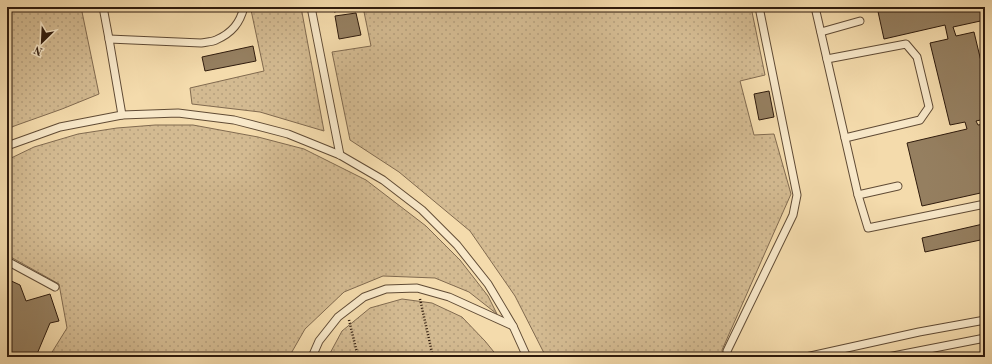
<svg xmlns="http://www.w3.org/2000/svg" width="992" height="364" font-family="'Old Standard TT',serif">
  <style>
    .grass { fill: url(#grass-dots); stroke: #816a4f }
    .building { fill: #957f60; stroke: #2f1b0d }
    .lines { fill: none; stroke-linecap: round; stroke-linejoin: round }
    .service-casing { stroke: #604b35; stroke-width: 9 }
    .path { stroke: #2f1b0d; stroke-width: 2.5; stroke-dasharray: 1 2; stroke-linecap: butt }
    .service { stroke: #f8e8c9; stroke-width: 7 }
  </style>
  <defs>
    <pattern id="grass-dots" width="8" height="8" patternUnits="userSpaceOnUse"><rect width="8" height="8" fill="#d3ba91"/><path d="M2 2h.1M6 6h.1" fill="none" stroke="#b59f7c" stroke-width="1.8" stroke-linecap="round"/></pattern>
  </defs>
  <rect width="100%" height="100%" fill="#f4dbac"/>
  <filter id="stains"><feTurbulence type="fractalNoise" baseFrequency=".005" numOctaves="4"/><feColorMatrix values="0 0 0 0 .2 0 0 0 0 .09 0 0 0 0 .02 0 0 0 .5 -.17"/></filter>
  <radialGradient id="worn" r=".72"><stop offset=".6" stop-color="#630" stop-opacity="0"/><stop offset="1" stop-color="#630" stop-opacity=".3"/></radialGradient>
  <g class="grass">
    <polygon points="7,7 81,7 99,94 62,109 17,125 7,129"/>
    <polygon points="252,7 301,7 324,131 260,112 192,104 190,88 264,71 251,10"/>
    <polygon points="363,7 751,7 765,75 740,81 754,135 774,134 791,194 722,350 723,357 546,357 515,296 470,231 399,172 350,140 332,52 371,46"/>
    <polygon points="155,125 193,125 258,137 304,149 366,180 426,226 460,260 488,296 497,314 469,292 435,278 383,276 344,292 305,329 289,357 49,357 67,328 59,284 7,255 7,160 34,147 78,134 117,128"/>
    <polygon points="402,299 432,303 462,317 485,341 498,357 328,357 342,331 370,308"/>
  </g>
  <g class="building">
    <polygon points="333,7 355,7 355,8 334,12"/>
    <polygon points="877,7 985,7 985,20 953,27 956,36 974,32 985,78 985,119 976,121 978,125 985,124 985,192 922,206 907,143 967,129 965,122 950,125 930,43 948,39 945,25 884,39"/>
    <polygon points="356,13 361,35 339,39 335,16"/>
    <polygon points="253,46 256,61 205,71 202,57"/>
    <polygon points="769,91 774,117 759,120 754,94"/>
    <polygon points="983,224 985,239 925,252 922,238"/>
    <polygon points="7,279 20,285 26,301 50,294 59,321 50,323 37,354 27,357 7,357"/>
  </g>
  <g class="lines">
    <g class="service-casing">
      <g id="service">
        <polyline points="103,7 109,39 122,115"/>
        <polyline points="311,7 340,155"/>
        <polyline points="815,7 858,195 868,228 985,204"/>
        <polyline points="821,32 860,21"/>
        <path d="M109 39 201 43C206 42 212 42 216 40 232 33 240 23 244 7"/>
        <polyline points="827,59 906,44 917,57 929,107 920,120 845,138"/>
        <polyline points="7,146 60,127 122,115 178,113 234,120 288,134 340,155 383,180 422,210 457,245 488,284 513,326 527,357"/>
        <polyline points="858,195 898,186"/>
        <polyline points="7,261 55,287"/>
        <polyline points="312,357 319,341 338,317 364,297 386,289 417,288 449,297 513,326"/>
        <polyline points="728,357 727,351 793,215 797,195 759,7"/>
        <polyline points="806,357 919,332 985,320"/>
        <polyline points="888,357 985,338"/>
      </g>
    </g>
    <g class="path">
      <polyline points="420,299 433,357"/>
      <polyline points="349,320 358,357"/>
    </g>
    <use href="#service" class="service"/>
  </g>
  <rect width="992" height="364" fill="none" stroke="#f4dbac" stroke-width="24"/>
  <rect x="8" y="8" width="976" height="348" fill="none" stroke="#2f1b0d" stroke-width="2"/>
  <rect x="12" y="12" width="968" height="340" fill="none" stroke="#2f1b0d"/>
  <g transform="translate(42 42) rotate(204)" stroke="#f8e8c9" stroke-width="3" paint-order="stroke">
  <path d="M0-3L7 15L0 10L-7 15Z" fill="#2f1b0d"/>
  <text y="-6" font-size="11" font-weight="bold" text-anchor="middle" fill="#2f1b0d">N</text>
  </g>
  <rect width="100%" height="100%" filter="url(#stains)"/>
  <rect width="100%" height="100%" fill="url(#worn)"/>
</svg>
